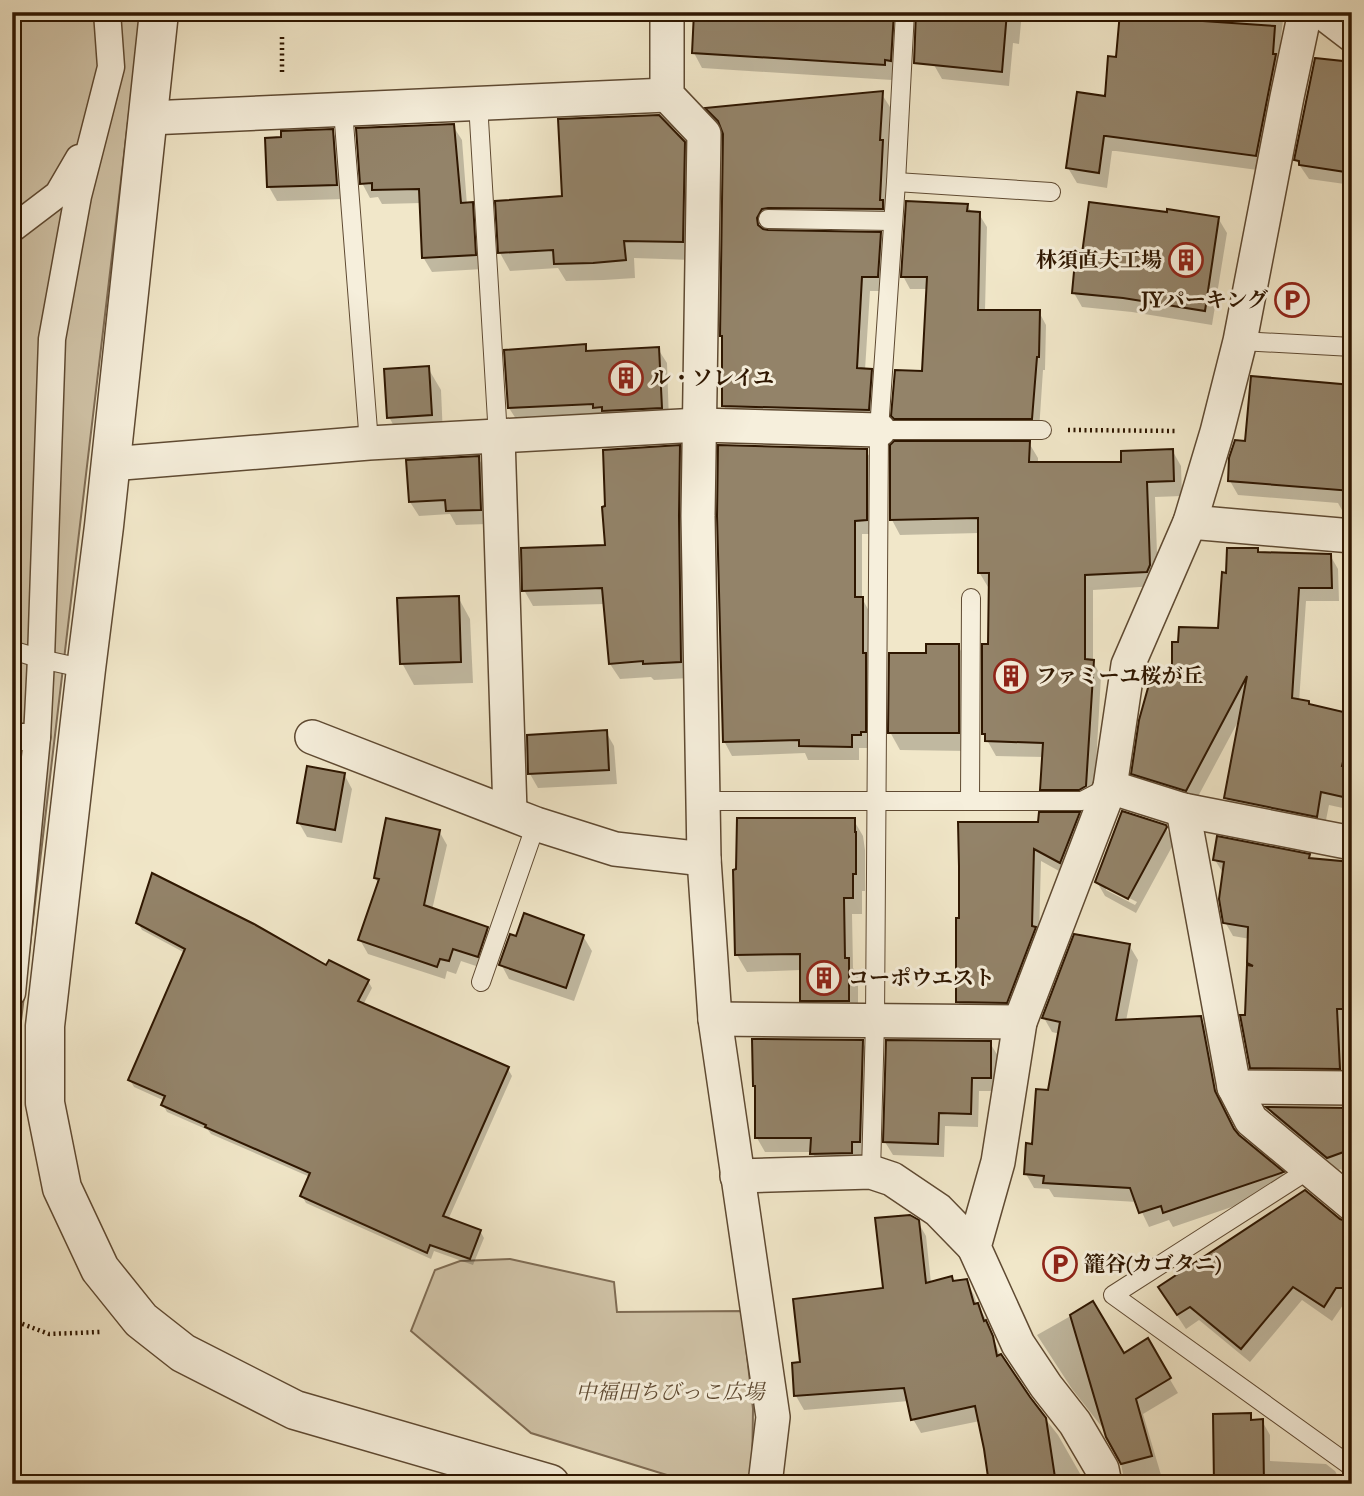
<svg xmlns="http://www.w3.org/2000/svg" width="1364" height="1496" font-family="'IM FELL French Canon','Noto Serif JP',serif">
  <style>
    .green { fill: #d0c3a7; stroke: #7f6c54; stroke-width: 2 }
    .shadow { fill: #0003; fill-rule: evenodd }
    .building { fill: #938369; stroke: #2e1600; stroke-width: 2 }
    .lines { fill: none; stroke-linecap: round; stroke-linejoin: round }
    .service-casing { stroke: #5f4a32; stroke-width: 20 }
    .pedestrian-casing { stroke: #5f4a32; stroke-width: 29 }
    .minor-casing { stroke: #5f4a32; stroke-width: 36 }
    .tertiary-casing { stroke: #5f4a32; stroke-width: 41 }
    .path { stroke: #2e1600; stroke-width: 4.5; stroke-dasharray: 2 3.5; stroke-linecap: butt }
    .service { stroke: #f6efdc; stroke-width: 18 }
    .pedestrian { stroke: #f6efdc; stroke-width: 26 }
    .minor { stroke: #f6efdc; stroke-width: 33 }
    .tertiary { stroke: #f6efdc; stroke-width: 38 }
    .labels { text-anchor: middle; stroke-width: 6; stroke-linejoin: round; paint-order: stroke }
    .poi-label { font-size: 21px; font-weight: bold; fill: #2e1600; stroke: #f6efdc; text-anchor: start }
    .park-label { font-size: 21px; font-style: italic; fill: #5f4a32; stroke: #f6efdc }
  </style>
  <rect width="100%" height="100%" fill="#f1e7c9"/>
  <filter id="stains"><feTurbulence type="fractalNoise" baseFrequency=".00286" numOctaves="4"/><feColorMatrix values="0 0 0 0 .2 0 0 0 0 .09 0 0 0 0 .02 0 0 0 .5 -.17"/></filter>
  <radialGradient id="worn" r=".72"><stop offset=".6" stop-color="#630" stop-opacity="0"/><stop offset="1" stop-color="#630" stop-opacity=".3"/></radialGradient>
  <g class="green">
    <polygon points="12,12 141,12 21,1021 12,1150"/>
    <polygon points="510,1259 614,1282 617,1312 742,1311 753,1409 752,1475 730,1484 696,1484 531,1433 411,1331 435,1270 460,1261"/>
  </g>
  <g class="shadow">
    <polygon points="713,12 895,12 892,80 702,68 694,53"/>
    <polygon points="941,12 1022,12 1019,44 1013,43 1009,86 942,79 934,65"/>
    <polygon points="1122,12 1284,12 1265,171 1116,151 1112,151 1107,188 1077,183 1068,168 1107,98 1118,59"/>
    <polygon points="1352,64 1352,185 1309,179 1296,160"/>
    <polygon points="881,93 890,107 888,152 890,156 891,216 770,224 765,232 880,234 889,249 886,291 870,291 865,370 871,370 879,385 877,425 732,421 724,406 724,339 722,336 724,130 716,123 708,109"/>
    <polygon points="453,126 462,140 467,205 472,204 480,219 483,269 432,272 423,257 421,203 382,204 378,197 370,198 362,183"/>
    <polygon points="332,131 340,145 345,199 277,201 269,187"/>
    <polygon points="683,143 694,161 692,260 634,258 635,278 604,280 566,281 558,268 510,271 500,253"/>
    <polygon points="967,205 972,213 979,214 987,227 985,311 1039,312 1046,325 1045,370 1043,370 1039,431 901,429 893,415 924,373 928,289 910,289 903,276"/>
    <polygon points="1352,209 1352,274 1350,273 1342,259"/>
    <polygon points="1218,218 1227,233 1212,325 1132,312 1082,307 1074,293"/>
    <polygon points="585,346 588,352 658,349 667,363 669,422 518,422 509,408"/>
    <polygon points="428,368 441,390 443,436 401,439 389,417"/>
    <polygon points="1352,387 1352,519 1347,519 1338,503 1238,495 1230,481 1246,442"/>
    <polygon points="1029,443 1038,458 1038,464 1123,464 1172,450 1181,466 1182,496 1155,497 1158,581 1156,586 1093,590 1093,662 1101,676 1094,801 1051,804 1042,789 1044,757 996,756 983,733 989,646 991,587 988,587 979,572 979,533 900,535 892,520"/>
    <polygon points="679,447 688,463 689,678 654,680 651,677 620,679 610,664 605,604 533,606 524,590 607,547"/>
    <polygon points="866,451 875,465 874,534 862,534 862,598 870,613 873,746 868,746 868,748 859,748 859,760 808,760 805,753 732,756 724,741"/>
    <polygon points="478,458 487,472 488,524 456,525 450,514 419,516 410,502"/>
    <polygon points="1257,550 1259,554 1330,555 1338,569 1339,601 1306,601 1299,702 1352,713 1352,810 1329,805 1324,830 1234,812 1226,798 1241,716 1194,804 1141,787 1133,773 1174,677 1220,630 1228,575"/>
    <polygon points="458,597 470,619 473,683 414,685 402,663"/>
    <polygon points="958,646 969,664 968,751 900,750 890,732 928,655"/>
    <polygon points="606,732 614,746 617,784 538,788 530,774"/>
    <polygon points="344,774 352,789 342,843 307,837 299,823"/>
    <polygon points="1079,814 1086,827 1068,876 1041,861 1039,935 1014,1016 966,1015 958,1002 960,920 1040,823"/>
    <polygon points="853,819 863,836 865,850 865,891 862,891 862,914 852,914 853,968 858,976 858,1017 811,1017 801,1000 801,970 747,972 737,955"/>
    <path d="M1165 826 1174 843 1136 913 1105 896 1097 882ZM1106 886 1137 902 1135 905 1106 890Z"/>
    <polygon points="439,831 447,845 432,910 487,928 495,942 485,969 461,961 456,974 447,971 445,979 368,954 360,940 379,884 375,878"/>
    <polygon points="1308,856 1311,860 1352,863 1352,1082 1260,1081 1252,1067 1246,1016 1252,968 1249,962 1250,939 1233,936 1225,922 1223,873 1215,860"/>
    <polygon points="138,923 327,967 368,981 372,988 363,1005 508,1069 512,1076 448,1220 480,1231 484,1238 473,1265 434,1251 431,1259 306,1203 302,1196 310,1177 211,1134 208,1130 167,1112 163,1105 165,1101 134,1087 130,1080 185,953 142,930"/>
    <polygon points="583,936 592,951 574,1001 509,979 501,964 517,938"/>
    <polygon points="1129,945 1138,960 1126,1021 1200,1018 1209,1033 1223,1107 1237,1136 1282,1173 1290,1187 1173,1227 1169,1220 1149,1227 1137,1202 1054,1197 1049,1189 1034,1188 1026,1174 1050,1092 1060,1034 1052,1032 1044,1018"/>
    <polygon points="862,1041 870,1056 868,1156 860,1156 859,1167 821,1168 812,1152 765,1152 757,1138 757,1089 754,1085"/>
    <polygon points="990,1043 998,1056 998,1091 979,1091 978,1127 945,1126 944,1157 893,1155 885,1142"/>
    <polygon points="1269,1108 1352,1109 1352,1184 1341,1169 1336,1171 1276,1120"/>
    <polygon points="918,1222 926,1236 931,1283 966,1280 974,1295 977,1304 986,1319 1001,1357 1029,1398 1058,1435 1086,1484 991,1484 980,1421 921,1433 913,1419 909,1401 804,1410 796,1396 802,1364 885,1290"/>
    <polygon points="1352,1246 1352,1292 1332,1321 1302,1300 1250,1362 1199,1320 1186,1329 1168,1302"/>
    <polygon points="1092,1304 1123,1355 1147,1341 1178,1393 1143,1414 1161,1475 1216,1476 1250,1415 1254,1422 1262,1421 1270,1435 1270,1461 1326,1464 1335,1471 1342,1484 1125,1484 1120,1459 1102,1427 1072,1389 1037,1335"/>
  </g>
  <g class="building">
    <polygon points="694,12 894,12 891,61 885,60 885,65 692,53"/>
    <polygon points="916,12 1007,12 1002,72 914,63"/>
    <polygon points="1120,12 1190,12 1189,20 1275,26 1273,54 1276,54 1256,156 1106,136 1104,136 1099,173 1066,168 1077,92 1105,96 1108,56 1116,57"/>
    <polygon points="1315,58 1352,62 1352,173 1299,165 1299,161 1294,160"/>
    <polygon points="883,91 880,140 883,140 880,200 883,200 883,209 768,208 762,209 757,218 758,225 763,229 768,230 881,232 878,277 862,277 857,368 872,369 869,410 722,406 722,336 720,336 723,134 718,121 705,108"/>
    <polygon points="659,115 685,142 683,242 624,241 626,260 593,263 554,264 553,250 498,253 495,201 562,196 558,119"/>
    <polygon points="454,124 461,203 473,202 476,255 422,258 419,189 372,190 372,183 360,184 356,128"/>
    <polygon points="333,129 337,185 267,187 265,138 281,137 281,131"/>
    <polygon points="906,201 968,204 967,211 980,212 978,310 1040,310 1039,357 1037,357 1032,419 894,419 891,416 895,370 922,371 927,277 901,277"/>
    <polygon points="1089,202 1167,212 1167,209 1219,217 1205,311 1123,298 1072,293 1075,261 1081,261"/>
    <polygon points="586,344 586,351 659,347 662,408 602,411 602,407 593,408 593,404 508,408 504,350"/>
    <polygon points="429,366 432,415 387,418 384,369"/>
    <polygon points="1251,376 1352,385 1352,491 1228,481 1229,458 1235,440 1245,441"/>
    <polygon points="894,441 1030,441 1029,462 1121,462 1121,451 1173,449 1174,481 1147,482 1150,565 1147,572 1085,575 1085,659 1094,660 1086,786 1079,790 1040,790 1043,743 985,741 985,734 982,734 982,644 988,644 989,573 978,573 978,518 890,520 890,445"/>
    <polygon points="680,445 679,516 681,662 643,664 643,661 609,664 602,588 522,591 521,548 605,545 602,507 605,506 603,450"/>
    <polygon points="718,445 867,449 867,520 855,521 855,597 863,597 863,653 866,653 866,732 861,732 861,735 852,735 852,747 799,746 799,740 723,742 717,516"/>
    <polygon points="479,456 481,510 446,511 445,500 409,502 406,460"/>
    <polygon points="1227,548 1258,548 1258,552 1331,554 1332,588 1299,588 1292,698 1309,701 1309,704 1352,714 1352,725 1342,766 1352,768 1352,799 1321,792 1317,817 1224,798 1247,676 1186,791 1131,774 1139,720 1153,670 1172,675 1172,642 1178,642 1179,627 1218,628 1222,572 1226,573"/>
    <polygon points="459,596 461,662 400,664 397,598"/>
    <polygon points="926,644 959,644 959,733 888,733 889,653 926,653"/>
    <polygon points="607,730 609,770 528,774 527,735"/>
    <polygon points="307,766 345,773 335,830 297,823"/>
    <polygon points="1122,811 1166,825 1167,827 1128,899 1095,882"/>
    <polygon points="1039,812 1080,812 1060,863 1034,849 1032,926 1036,927 1007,1003 956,1002 956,918 959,918 959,866 958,822 1038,822"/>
    <polygon points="386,818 440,830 424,905 488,927 478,957 453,949 449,961 440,959 437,967 358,940 379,879 374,878"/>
    <polygon points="737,818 855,818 855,832 856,832 856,874 853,874 853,898 844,898 845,958 849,958 849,1001 800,1001 800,954 735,955 733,870 736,869"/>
    <polygon points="1217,836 1310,854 1309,858 1352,862 1352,1009 1337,1009 1340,1069 1250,1068 1240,1015 1245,1015 1247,965 1253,966 1247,963 1248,927 1223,923 1219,899 1224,862 1213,860"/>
    <polygon points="152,873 254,924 326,965 329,960 369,980 358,1001 509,1067 443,1216 481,1230 470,1259 430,1245 427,1253 300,1196 310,1173 205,1127 206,1125 161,1105 165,1096 128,1080 185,949 136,923"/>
    <polygon points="524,913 584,935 566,988 499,965 510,934 516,936"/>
    <polygon points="1074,934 1130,944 1116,1020 1201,1016 1215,1091 1234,1129 1239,1135 1284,1172 1163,1213 1161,1206 1139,1213 1130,1188 1043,1183 1044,1176 1024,1174 1026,1143 1032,1144 1036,1089 1048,1090 1060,1022 1042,1018"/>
    <polygon points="752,1039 863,1040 860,1142 852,1142 852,1153 810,1154 811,1138 755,1138 755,1086 753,1086"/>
    <polygon points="886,1040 991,1041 991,1078 972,1078 971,1114 939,1113 938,1144 883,1142"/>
    <polygon points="1266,1107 1352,1108 1352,1149 1327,1158"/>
    <polygon points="1305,1190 1340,1219 1352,1223 1352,1288 1336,1288 1324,1307 1293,1287 1241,1349 1190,1307 1177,1315 1158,1287"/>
    <polygon points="910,1215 919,1220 926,1283 952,1276 953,1281 967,1279 974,1304 978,1303 984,1321 986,1320 993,1336 997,1356 1001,1354 1030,1397 1046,1418 1056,1484 989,1484 984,1449 975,1406 911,1420 904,1388 794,1396 792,1363 800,1362 793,1299 883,1288 875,1218"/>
    <polygon points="1093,1301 1124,1353 1148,1338 1171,1378 1136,1399 1152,1456 1121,1464 1106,1437 1070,1315"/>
    <polygon points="1251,1413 1251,1420 1263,1419 1264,1484 1214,1484 1213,1414"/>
  </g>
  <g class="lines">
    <g class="service-casing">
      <g id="service">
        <polyline points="478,103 498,437"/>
        <polyline points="343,110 369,443"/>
        <polyline points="896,182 1051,192"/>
        <polyline points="768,219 892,221"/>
        <polyline points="1240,341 1352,347"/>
        <polyline points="879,430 1042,430"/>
        <polyline points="12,650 41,659 86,669"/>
        <polyline points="703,801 1082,801 1109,787"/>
        <polyline points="970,801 971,598"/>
        <polyline points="481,982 536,824"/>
        <polyline points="1310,1169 1113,1295 1352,1467"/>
        <polyline points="871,1172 875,1021 879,430 896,182 905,12"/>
      </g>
    </g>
    <g class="pedestrian-casing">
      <g id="pedestrian">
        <polyline points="12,229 58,194 79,158"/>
        <polyline points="12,737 37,737 41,659 52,339 78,196 111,67 107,12"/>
        <polyline points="12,993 37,737"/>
      </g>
    </g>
    <g class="minor-casing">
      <g id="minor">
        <polyline points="667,12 667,95 704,134 698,516 704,859 715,1019 773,1417 765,1484"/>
        <polyline points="1322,12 1352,35"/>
        <polyline points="149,118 667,95"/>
        <polyline points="498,437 510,812"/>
        <polyline points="110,464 369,443 699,425 879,430"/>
        <polyline points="1190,522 1352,536"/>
        <polyline points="312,737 536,824 615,849 704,859"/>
        <polyline points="1110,787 1183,810 1352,843"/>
        <polyline points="1183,810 1234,1087 1251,1120 1352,1204"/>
        <polyline points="715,1019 1020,1022"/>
        <polyline points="1234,1087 1352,1088"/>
        <polyline points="737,1176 871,1172 892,1179 938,1210 974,1247"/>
        <polyline points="1105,1484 1102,1469 1075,1423 1046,1386 1018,1344 974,1247 998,1162 1020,1022 1110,787 1128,665 1190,522 1217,432 1240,341 1287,97 1305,12"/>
      </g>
    </g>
    <g class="tertiary-casing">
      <polyline id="tertiary" points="159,12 104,526 86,669 45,1026 45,1103 62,1188 100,1269 141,1320 183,1353 295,1410 550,1484"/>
    </g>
    <g class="path">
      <polyline points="282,37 282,75"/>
      <polyline points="1068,430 1178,431"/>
      <polyline points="12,1320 49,1334 100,1332"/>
    </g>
    <use href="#service" class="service"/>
    <use href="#pedestrian" class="pedestrian"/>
    <use href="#minor" class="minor"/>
    <use href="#tertiary" class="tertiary"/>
  </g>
  <defs>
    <g id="building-ring" transform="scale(1.75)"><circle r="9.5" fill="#f6efdc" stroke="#8f2418" stroke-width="1.5"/><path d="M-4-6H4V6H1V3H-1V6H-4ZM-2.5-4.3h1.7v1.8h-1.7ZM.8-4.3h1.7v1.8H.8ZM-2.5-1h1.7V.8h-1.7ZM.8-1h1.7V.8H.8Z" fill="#8f2418"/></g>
    <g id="parking-ring" transform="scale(1.75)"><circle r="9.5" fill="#f6efdc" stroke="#8f2418" stroke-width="1.5"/><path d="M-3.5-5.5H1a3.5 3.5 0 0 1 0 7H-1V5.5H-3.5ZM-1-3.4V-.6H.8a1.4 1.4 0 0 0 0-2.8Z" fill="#8f2418"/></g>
  </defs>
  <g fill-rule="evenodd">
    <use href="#building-ring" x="1186" y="260"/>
    <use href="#parking-ring" x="1292" y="300"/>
    <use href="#building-ring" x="626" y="378"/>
    <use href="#building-ring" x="1011" y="676"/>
    <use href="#building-ring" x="824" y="978"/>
    <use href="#parking-ring" x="1060" y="1264"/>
  </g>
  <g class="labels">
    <g class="poi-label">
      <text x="1162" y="267" text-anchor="end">林須直夫工場</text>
      <text x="1268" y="307" text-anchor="end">JYパーキング</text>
      <text x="650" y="385">ル・ソレイユ</text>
      <text x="1036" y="683">ファミーユ桜が丘</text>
      <text x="848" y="985">コーポウエスト</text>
      <text x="1084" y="1271">籠谷(カゴタニ)</text>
    </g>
    <g class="park-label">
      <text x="670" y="1399">中福田ちびっこ広場</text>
    </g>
  </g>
  <rect width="1364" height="1496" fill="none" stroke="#f1e7c9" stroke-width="42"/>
  <rect x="14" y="14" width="1336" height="1468" fill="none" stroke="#2e1600" stroke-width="3.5"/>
  <rect x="21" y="21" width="1322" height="1454" fill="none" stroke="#2e1600" stroke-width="2"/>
  <rect width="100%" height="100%" filter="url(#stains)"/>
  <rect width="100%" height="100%" fill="url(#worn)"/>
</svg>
